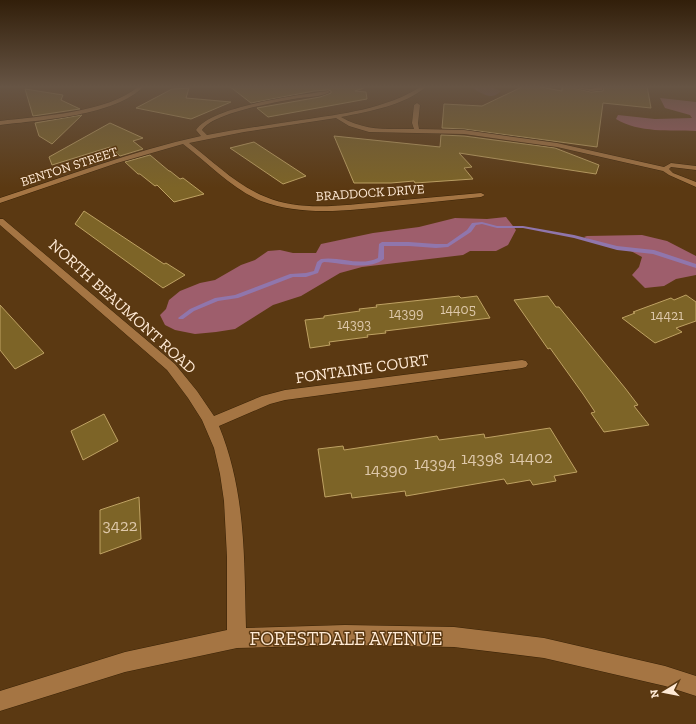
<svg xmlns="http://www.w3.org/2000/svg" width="696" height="724" font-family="'Zilla Slab',serif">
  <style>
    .green { fill: #704850 }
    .forest { fill: #9e5e6c }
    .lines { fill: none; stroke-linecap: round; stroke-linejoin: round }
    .stream { fill: #9076ac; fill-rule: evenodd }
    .building { fill: #7d6427; stroke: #bfa263 }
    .minor-casing { stroke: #3a2307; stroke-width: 1 }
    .minor { fill: #a57543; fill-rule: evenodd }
    .labels { text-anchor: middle; stroke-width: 3; stroke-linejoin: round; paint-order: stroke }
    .far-street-label { font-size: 13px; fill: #ffead5; stroke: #5b3912 }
    .number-label { font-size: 14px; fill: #dec8aa }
    .street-label { font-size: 16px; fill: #ffead5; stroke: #5b3912 }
    .near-number-label { font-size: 17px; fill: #dec8aa }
    .near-street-label { font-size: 19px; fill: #ffead5; stroke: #5b3912 }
  </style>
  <rect width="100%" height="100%" fill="#5b3912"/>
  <path class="green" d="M469 86H492L491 87 501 91C491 102 480 92 469 86Z"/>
  <g class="forest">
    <path d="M660 98 696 102V131C670 130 639 133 616 119L618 115 655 119 692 118 690 115 665 108Z"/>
    <polygon points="506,217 516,230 508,245 496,251 470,251 463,255 362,267 340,273 301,296 273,305 235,329 216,332 195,334 175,330 165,325 160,315 166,309 169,300 180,291 200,283 215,280 241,265 255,260 268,251 280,250 293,253 316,253 321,244 373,233 419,227 455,218 487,219"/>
    <polygon points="642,235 667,241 696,256 696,275 676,279 664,286 645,288 632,275 639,267 642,257 629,250 593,242 584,237 587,236"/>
  </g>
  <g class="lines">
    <path class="stream" d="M482 222 497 226H523L574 235 617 246 654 250 696 264V268L653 254 617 250 574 238 523 228H497L482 224 476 225 471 232 448 247 436 248 409 246H384V259C368 271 342 263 324 262L322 263 318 273 306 277H293L238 298 218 301 194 311 183 319H179L178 318 190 309 215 298 235 295 290 274 306 273 314 271 317 262 321 259C340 256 360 267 378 258L379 244 382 242H409L436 244H447L467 230 472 223Z"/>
  </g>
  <g class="building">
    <polygon points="229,86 364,86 364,88 355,91 366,92 367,99 268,117 257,108 320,97 331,93 331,91 328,90 314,91 251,103"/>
    <polygon points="524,86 535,86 562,91 562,86 566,86 591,92 603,91 604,86 647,86 651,108 603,103 597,147 464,129 442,128 444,104 482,106"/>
    <polygon points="189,88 186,98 231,102 191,119 136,108 172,89"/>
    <polygon points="25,89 63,95 61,100 80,109 33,116"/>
    <polygon points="82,115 52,144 39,136 35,123"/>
    <polygon points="110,123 143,138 133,141 143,149 120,156 110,147 52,165 49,157"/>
    <polygon points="441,135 464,136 555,148 599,165 596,174 459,153 472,167 464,168 473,179 415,183 414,181 391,183 354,183 334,136 440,147"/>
    <polygon points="254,142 306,176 283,184 230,148"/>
    <polygon points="150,155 169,171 170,171 180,179 183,178 204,194 174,202 157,185 155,186 140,174 138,174 125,162"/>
    <polygon points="84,211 164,264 166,263 185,275 163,288 75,224"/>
    <polygon points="686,295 696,302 696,321 676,328 682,332 655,343 622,318 635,313 633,312 671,298 674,300"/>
    <polygon points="459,296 461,298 477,296 490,318 385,331 386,333 367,335 368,337 329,342 330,345 310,348 305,320 324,318 324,316 360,311 359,309 377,307 376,305"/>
    <polygon points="548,296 556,307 559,307 625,388 638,405 634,406 649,425 604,432 591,413 595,412 583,394 550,348 548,349 514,300"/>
    <polygon points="0,305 44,353 15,369 0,350"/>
    <polygon points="104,414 118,441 83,460 71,431"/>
    <polygon points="550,428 577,472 554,476 556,481 533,485 530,480 507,484 504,479 406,496 405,491 352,498 351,493 325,497 318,449 343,446 344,450 437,436 439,440 484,434 485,438"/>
    <polygon points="139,497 141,539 100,554 100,510"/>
  </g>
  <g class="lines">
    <g class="minor-casing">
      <g id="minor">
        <path d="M139 86H144C116 116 40 120 0 125V121C40 116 108 113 139 86Z"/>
        <path d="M422 86H427C404 106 370 111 341 117 365 131 387 129 414 129L412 123 414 105 417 103 420 105 418 123 419 129 464 130 557 143 664 167 671 163 696 166V170L671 167 669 169 673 173 696 182V187L669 175 663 171 557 147 464 134 369 132 349 126 336 118 244 132 189 143C213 161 237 186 266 197 301 212 344 205 381 202 414 199 448 196 481 193L485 195 481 197C452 200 423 203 393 206 351 210 303 217 261 201 232 189 208 163 183 144L117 163 0 203V198C67 176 132 151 201 136L196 130C211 106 299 95 328 91L330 92C323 96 310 97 300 98 280 101 212 113 202 130L207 135C238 129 270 125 301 120 342 114 386 109 422 86Z"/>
        <polygon points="567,86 591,89 603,86 602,90 591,91"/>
        <path d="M0 219H3L175 364 197 391 214 416 262 396 285 390 522 360 526 361 528 364 526 367 522 368 285 400 270 404 219 426C246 492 244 558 246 628L345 625 454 627 544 638 665 666 696 676V696L665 686 544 658 454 647 345 645 237 648 125 672 0 711V691L125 652 227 630V557L224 501 220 474 214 448 202 420 188 398 167 370 0 225Z"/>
      </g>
    </g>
    <use href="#minor" class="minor"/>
  </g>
  <linearGradient id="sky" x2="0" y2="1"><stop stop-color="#321f0a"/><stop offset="0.46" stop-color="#665444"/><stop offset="1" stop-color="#665444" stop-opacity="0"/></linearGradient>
  <rect width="696" height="188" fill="url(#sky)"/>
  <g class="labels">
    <g class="far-street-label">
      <text transform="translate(69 166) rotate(-18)" y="5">BENTON STREET</text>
      <text transform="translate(370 192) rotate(-4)" y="5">BRADDOCK DRIVE</text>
    </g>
    <g class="number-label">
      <text x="458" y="314">14405</text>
      <text x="406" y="318">14399</text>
      <text x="667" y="320">14421</text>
      <text x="354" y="329">14393</text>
    </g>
    <g class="street-label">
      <text transform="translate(123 306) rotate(42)" y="6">NORTH BEAUMONT ROAD</text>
      <text transform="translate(362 368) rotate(-8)" y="6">FONTAINE COURT</text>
    </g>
    <g class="near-number-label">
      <text x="531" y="463">14402</text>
      <text x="482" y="464">14398</text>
      <text x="435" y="469">14394</text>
      <text x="386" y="475">14390</text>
      <text x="120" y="531">3422</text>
    </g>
    <g class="near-street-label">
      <text x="346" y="645">FORESTDALE AVENUE</text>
    </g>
  </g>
  <g transform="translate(664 692) rotate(260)" stroke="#5b3912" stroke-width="3" paint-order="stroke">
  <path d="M0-3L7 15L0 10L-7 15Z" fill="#ffead5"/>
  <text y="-6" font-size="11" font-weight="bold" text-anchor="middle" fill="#ffead5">N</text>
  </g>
</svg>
